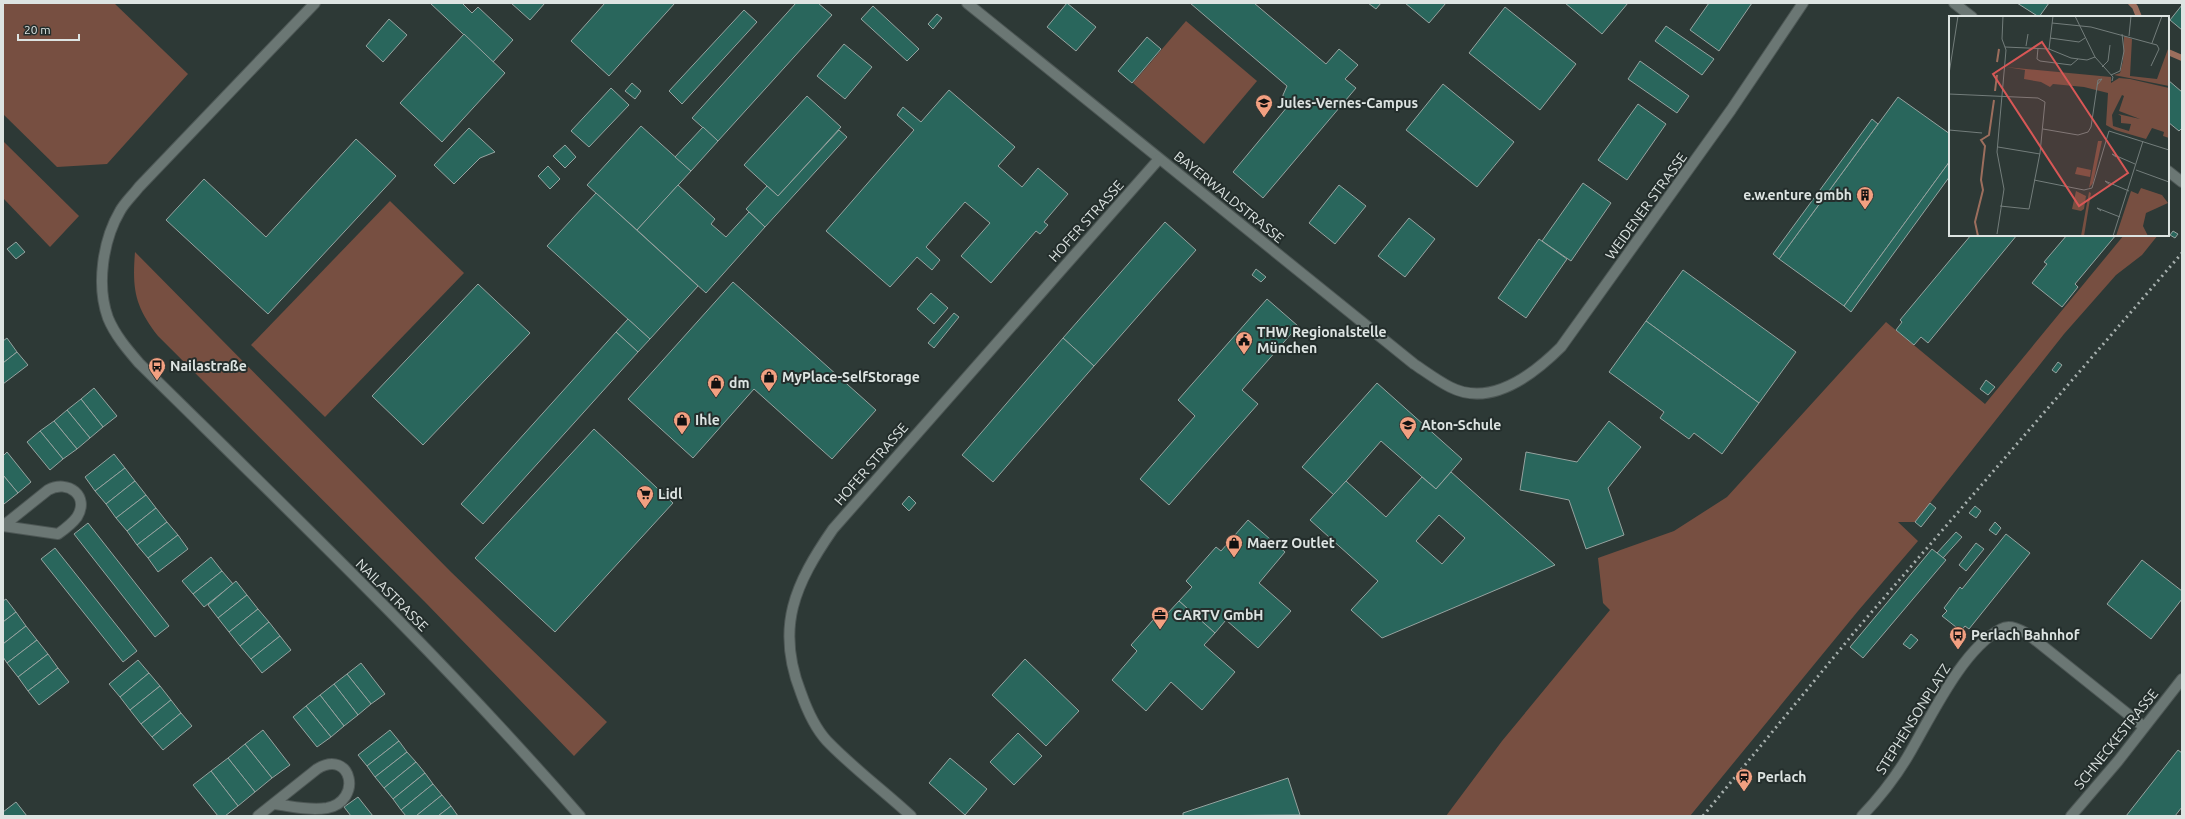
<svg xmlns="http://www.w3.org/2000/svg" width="2185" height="819" font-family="Ubuntu,sans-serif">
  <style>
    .green { fill: #774f41 }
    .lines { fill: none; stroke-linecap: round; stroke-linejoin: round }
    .stream { stroke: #9c6e5d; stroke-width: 6 }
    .building { fill: #29665c; stroke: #96a3a0; fill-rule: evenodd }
    .minor-casing { stroke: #4d5755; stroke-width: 12 }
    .minor { stroke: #6b7774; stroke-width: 10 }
    .rail { stroke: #a7b0ae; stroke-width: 3; stroke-dasharray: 2 4; stroke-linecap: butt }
    .labels { text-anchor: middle; stroke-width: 4; stroke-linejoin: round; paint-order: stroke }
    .poi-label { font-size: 14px; font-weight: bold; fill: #dde4e2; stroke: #242e2c; text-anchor: start }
    .street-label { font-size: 14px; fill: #dde4e2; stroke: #242e2c }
    .inset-river { fill: none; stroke: #9c6e5d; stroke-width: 2 }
    .inset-road { fill: none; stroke: #737d7b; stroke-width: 1 }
    .view { fill: #d85756; fill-opacity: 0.15; stroke: #d85756; stroke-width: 2 }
    .inset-edge { fill: none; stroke: #dde4e2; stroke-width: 2 }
  </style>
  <rect width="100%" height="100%" fill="#2d3936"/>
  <g class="green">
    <polygon points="3,3 114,3 188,74 107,164 57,167 3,114"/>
    <polygon points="1186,21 1257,81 1204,144 1133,83"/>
    <polygon points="3,141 79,216 50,247 3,198"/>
    <polygon points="390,201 464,273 325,417 251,345"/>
    <polygon points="2124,235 2158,235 2142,255 2116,275 2064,334 1915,522 1898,522 1918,541 1858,611 1690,816 1446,816 1502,741 1610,610 1603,603 1598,558 1674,531 1727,497 1886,322 1985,404"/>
    <path d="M135 252 451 572 607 722 574 756 424 601 158 336C135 306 132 290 135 252Z"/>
  </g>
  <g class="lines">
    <g class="stream">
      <polyline points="2131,3 2135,7 2139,17"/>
      <polyline points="2168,52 2182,58"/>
    </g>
  </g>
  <g class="building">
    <polygon points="430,3 462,3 472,13 478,7 513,40 493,62"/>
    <polygon points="511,3 545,3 530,20"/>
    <polygon points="605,3 675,3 609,76 571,41"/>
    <polygon points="796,3 818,3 832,15 718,141 692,118"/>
    <polygon points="1067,3 1096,27 1076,51 1047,27"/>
    <polygon points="1190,3 1254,3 1326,64 1339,49 1358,65 1345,79 1356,88 1263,198 1233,172 1288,106 1283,101 1283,95 1287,86"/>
    <polygon points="1368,3 1381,3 1376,9"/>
    <polygon points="1405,3 1446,3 1429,23"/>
    <polygon points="1565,3 1628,3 1602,34"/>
    <polygon points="1709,3 1752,3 1719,51 1690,30"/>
    <polygon points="2017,3 2049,3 2039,17"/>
    <polygon points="2182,5 2182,30 2170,20"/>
    <polygon points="873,6 919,49 907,61 861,19"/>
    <polygon points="1505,7 1576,64 1540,110 1469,53"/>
    <polygon points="744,10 757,22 682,104 669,91"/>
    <polygon points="937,14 942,18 933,29 928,24"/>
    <polygon points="389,19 407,35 383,62 366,46"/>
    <polygon points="1666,26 1714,59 1702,75 1655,41"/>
    <polygon points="464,34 505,73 442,142 400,103"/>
    <polygon points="1147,37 1161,49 1132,83 1118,71"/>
    <polygon points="844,44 872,67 845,99 817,76"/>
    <polygon points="1640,61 1689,96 1677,113 1628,79"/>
    <polygon points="2168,80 2182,92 2182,128 2179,131 2168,122"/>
    <polygon points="632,83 641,91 635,99 625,91"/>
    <polygon points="1443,84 1514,142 1477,187 1406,130"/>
    <polygon points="611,88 629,105 589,147 571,131"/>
    <polygon points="949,90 1015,147 998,166 1022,187 1038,168 1068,194 1044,222 1048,225 1040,234 1036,231 991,283 961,256 990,223 965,202 926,247 940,260 932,270 917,257 890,287 826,231 914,130 897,115 903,107 921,122"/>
    <polygon points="807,96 841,127 778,196 744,165"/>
    <polygon points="1898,97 1950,134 1950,161 1844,306 1779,259"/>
    <polygon points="1638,104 1666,124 1627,180 1598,160"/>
    <polygon points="1872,119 1878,124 1779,259 1773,254"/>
    <polygon points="641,126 691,171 637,230 587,185"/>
    <polygon points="703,127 718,141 691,171 675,157"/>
    <polygon points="469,128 495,152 480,158 454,184 434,165"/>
    <polygon points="839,130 847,137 765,227 746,209 767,186 778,196"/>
    <polygon points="356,139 396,176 268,314 166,220 204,179 266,237"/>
    <polygon points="565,145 576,157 565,168 553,156"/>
    <polygon points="1950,161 1950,176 1851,312 1844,306"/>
    <polygon points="548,166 560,179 550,189 538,176"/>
    <polygon points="1583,183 1611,203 1571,261 1542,241"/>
    <polygon points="678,185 715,219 711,224 726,237 749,212 765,227 706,293 637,230"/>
    <polygon points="1339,185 1366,206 1335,244 1309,223"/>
    <polygon points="596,193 698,286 650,339 547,246"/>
    <polygon points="1409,218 1435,239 1405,277 1378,256"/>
    <polygon points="1165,222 1196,250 1094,366 1063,338"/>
    <polygon points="2173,231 2178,234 2175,238 2170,235"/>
    <polygon points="1971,235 2017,235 1928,343 1921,337 1914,345 1896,330 1902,322 1900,320"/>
    <polygon points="2067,235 2116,235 2075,284 2078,287 2062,307 2032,283 2047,264 2044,262"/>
    <polygon points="1539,239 1567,259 1526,318 1498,298"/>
    <polygon points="16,242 25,252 16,259 7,249"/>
    <polygon points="1256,269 1266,277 1261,282 1252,275"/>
    <polygon points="1683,270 1796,352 1759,403 1646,321"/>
    <polygon points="733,282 876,410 832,459 754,389 693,458 628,399"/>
    <polygon points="478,284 530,333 423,445 372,396"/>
    <polygon points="931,293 948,308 934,324 917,309"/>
    <polygon points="1267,299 1298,326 1242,390 1258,404 1169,505 1140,479 1195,416 1178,400"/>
    <polygon points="954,313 959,317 934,348 928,343"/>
    <polygon points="628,319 650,339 638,352 616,332"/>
    <polygon points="1646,321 1759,403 1722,454 1694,433 1689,439 1660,418 1664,412 1609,372"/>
    <polygon points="616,332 638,352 483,524 461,504"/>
    <polygon points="7,338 17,352 3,363 3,341"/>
    <polygon points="1063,338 1094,366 993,482 962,455"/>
    <polygon points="17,352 28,365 3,384 3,363"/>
    <polygon points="2058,362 2062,365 2056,373 2052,370"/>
    <polygon points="1986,380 1995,387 1988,395 1980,389"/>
    <polygon points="1377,383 1462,459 1436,489 1381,441 1334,495 1302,467"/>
    <polygon points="94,388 117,416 103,427 81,399"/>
    <polygon points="81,399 103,427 90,438 67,410"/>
    <polygon points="67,410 90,438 77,449 54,421"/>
    <polygon points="54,421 77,449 63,459 40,431"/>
    <polygon points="1609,421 1641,447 1608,488 1624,535 1586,549 1569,500 1520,490 1526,452 1577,462"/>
    <polygon points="594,429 673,503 555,632 475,558"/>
    <polygon points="40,431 63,459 50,470 27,442"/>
    <polygon points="7,452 31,482 18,493 3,475 3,456"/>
    <polygon points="114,454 125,468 95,491 85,477"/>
    <polygon points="125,468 135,481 106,504 95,491"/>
    <path d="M1451 472 1555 565 1382 638 1351 610 1378 581 1310 520 1346 481 1386 517 1422 477 1436 489ZM1439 515 1465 538 1442 564 1416 541Z"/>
    <polygon points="3,475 18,493 4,504 3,502"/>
    <polygon points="135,481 146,495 116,518 106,504"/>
    <polygon points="146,495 156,508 127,531 116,518"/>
    <polygon points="909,496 916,503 909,511 902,504"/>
    <polygon points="1930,503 1936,508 1921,527 1915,522"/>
    <polygon points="1975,506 1981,511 1976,518 1969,513"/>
    <polygon points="156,508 167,522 137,545 127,531"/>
    <polygon points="1248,520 1285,552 1259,583 1291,611 1258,648 1226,620 1215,633 1179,601 1192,587 1186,581 1216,547 1221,551"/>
    <polygon points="167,522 178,535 148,558 137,545"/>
    <polygon points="1995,522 2001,528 1996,535 1989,530"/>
    <polygon points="88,523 169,626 155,637 74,534"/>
    <polygon points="1956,532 1962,537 1943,558 1937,553"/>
    <polygon points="2006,534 2030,553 1969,629 1965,626 1961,631 1942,616 1947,611 1944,608 1960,587 1962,589"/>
    <polygon points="178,535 188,549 158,572 148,558"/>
    <polygon points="1976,543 1984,549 1966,571 1959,565"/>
    <polygon points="55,548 137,651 123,662 41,559"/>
    <polygon points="1932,549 1946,560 1863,658 1850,647"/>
    <polygon points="211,557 222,571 193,594 182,581"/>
    <polygon points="2142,560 2182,591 2182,599 2151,639 2107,604"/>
    <polygon points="222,571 233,584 204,607 193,594"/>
    <polygon points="236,581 247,595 218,618 208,605"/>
    <polygon points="247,595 258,609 229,632 218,618"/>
    <polygon points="6,599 16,612 3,622 3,601"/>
    <polygon points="1179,601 1215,633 1204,645 1235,672 1202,710 1171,682 1146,711 1112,680 1137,651 1131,645 1161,611 1166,615"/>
    <polygon points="258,609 269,622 240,646 229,632"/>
    <polygon points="16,612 26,626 3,644 3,622"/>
    <polygon points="269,622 280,636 251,659 240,646"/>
    <polygon points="26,626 37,640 7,663 3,657 3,644"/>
    <polygon points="1911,634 1918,640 1910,649 1903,644"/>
    <polygon points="280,636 291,650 262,673 251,659"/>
    <polygon points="37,640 48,654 18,677 7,663"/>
    <polygon points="48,654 58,668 28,691 18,677"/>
    <polygon points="1025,659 1079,711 1046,746 992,695"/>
    <polygon points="138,660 149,673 120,697 109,684"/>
    <polygon points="361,663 385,694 371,704 347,674"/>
    <polygon points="58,668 69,682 39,705 28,691"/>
    <polygon points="149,673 160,686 130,710 120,697"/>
    <polygon points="347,674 371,704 358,715 334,684"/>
    <polygon points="334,684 358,715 344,726 320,695"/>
    <polygon points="160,686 171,700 141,724 130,710"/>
    <polygon points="320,695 344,726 331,737 306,706"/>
    <polygon points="171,700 181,713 152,737 141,724"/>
    <polygon points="306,706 331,737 317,747 293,717"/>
    <polygon points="181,713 192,726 163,750 152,737"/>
    <polygon points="263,730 290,765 272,778 245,744"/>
    <polygon points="390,730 399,741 367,766 358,755"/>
    <polygon points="1018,733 1042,756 1014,785 990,762"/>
    <polygon points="399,741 407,752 375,777 367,766"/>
    <polygon points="245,744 272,778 255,792 228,758"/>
    <polygon points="2178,750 2182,753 2182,807 2175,816 2126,816"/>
    <polygon points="407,752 416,762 384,788 375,777"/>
    <polygon points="228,758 255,792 238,806 211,771"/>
    <polygon points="950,758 987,789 965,815 929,783"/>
    <polygon points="416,762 425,773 393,799 384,788"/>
    <polygon points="211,771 238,806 225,816 218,816 193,785"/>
    <polygon points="425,773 433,784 401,810 393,799"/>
    <polygon points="1288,778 1300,815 1183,816 1183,813"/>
    <polygon points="433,784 442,795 416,816 406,816 401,810"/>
    <polygon points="442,795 451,806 438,816 416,816"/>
    <polygon points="358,797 373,816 351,816 344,807"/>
    <polygon points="16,802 27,816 3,816 3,812"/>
    <polygon points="451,806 458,816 438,816"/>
  </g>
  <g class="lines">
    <g class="minor-casing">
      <g id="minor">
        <path d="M315 3 139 187C133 195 125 202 120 211 103 240 96 285 108 318 115 335 127 349 139 363 289 511 442 657 580 816"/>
        <path d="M967 3 1414 364C1426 372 1438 381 1450 387 1491 408 1534 374 1561 347L1731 110 1803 3"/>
        <polyline points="1954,3 1972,17"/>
        <polyline points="2168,171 2182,182"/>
        <path d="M3 526 48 490C68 479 90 496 77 517 72 524 65 529 58 534L3 526"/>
        <path d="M258 816 317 769C352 748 363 801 327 808 309 811 291 806 274 804"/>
        <path d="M911 816C884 791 853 768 827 741 815 728 807 710 801 693 775 627 795 584 833 529L1159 159"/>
        <path d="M1862 816C1880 797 1895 778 1908 756 1930 719 1962 649 2001 629 2010 624 2021 630 2029 635L2144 727"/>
        <polyline points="2071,816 2118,761 2182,679"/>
      </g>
    </g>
    <use href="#minor" class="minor"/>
    <polyline class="rail" points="1703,816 1857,629 2182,253"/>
  </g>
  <defs>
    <g id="school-pin" transform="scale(0.9)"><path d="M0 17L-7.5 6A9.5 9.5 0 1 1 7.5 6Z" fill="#f2a081" stroke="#242e2c"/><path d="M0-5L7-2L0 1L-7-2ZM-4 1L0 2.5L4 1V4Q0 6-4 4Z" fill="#111"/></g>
    <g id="building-pin" transform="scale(0.9)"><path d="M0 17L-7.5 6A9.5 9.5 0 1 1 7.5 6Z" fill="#f2a081" stroke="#242e2c"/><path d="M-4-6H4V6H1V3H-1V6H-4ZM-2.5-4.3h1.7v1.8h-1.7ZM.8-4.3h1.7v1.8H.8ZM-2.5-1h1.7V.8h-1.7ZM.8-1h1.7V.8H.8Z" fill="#111"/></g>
    <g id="civic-pin" transform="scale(0.9)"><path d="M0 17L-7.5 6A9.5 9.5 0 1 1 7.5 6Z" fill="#f2a081" stroke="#242e2c"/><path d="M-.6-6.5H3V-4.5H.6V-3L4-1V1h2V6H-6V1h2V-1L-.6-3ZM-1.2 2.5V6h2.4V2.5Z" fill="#111"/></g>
    <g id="bus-pin" transform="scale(0.9)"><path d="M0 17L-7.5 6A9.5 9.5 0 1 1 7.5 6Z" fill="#f2a081" stroke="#242e2c"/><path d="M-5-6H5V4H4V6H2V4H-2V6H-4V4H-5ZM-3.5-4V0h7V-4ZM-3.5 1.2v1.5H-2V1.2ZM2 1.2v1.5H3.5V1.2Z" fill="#111"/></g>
    <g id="shop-pin" transform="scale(0.9)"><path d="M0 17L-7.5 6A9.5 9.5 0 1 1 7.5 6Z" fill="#f2a081" stroke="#242e2c"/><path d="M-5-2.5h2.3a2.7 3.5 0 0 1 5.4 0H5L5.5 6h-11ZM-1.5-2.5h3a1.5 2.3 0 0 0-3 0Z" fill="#111"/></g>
    <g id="supermarket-pin" transform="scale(0.9)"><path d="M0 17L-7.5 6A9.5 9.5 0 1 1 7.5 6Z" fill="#f2a081" stroke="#242e2c"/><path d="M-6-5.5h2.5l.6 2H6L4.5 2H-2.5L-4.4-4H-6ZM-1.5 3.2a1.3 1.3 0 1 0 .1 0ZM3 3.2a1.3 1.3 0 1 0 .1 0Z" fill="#111"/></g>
    <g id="office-pin" transform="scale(0.9)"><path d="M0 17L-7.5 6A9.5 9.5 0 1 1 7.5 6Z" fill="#f2a081" stroke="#242e2c"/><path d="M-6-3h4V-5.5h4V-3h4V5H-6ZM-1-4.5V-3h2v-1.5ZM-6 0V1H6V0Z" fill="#111"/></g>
    <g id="station-pin" transform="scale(0.9)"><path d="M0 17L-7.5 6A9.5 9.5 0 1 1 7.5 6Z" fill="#f2a081" stroke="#242e2c"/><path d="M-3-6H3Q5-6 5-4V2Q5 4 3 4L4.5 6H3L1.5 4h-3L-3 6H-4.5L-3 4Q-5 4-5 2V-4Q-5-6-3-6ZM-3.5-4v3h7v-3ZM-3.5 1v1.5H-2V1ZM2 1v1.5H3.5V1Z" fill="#111"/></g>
  </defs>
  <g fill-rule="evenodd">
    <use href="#school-pin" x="1264" y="103"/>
    <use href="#building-pin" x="1865" y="195"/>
    <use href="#civic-pin" x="1244" y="340"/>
    <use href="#bus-pin" x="157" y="366"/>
    <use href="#shop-pin" x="769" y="377"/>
    <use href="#shop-pin" x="716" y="383"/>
    <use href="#shop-pin" x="682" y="420"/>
    <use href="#school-pin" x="1408" y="425"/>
    <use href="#supermarket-pin" x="645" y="494"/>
    <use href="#shop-pin" x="1234" y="543"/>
    <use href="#office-pin" x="1160" y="615"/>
    <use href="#bus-pin" x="1958" y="635"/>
    <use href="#station-pin" x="1744" y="777"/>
  </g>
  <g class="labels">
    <g class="poi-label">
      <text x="1277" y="108">Jules-Vernes-Campus</text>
      <text x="1852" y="200" text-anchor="end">e.w.enture gmbh</text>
      <text x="1257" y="337">THW Regionalstelle<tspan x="1257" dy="16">München</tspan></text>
      <text x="170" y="371">Nailastraße</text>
      <text x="782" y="382">MyPlace-SelfStorage</text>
      <text x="729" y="388">dm</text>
      <text x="695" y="425">Ihle</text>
      <text x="1421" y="430">Aton-Schule</text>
      <text x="658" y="499">Lidl</text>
      <text x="1247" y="548">Maerz Outlet</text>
      <text x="1173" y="620">CARTV GmbH</text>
      <text x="1971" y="640">Perlach Bahnhof</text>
      <text x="1757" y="782">Perlach</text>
    </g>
    <g class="street-label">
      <text transform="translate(1229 197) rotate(39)" y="5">BAYERWALDSTRASSE</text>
      <text transform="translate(1646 206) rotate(-54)" y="5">WEIDENER STRASSE</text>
      <text transform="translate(1086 221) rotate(-48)" y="5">HOFER STRASSE</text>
      <text transform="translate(871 464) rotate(-49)" y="5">HOFER STRASSE</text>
      <text transform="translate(392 595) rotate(45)" y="5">NAILASTRASSE</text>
      <text transform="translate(1913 719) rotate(-58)" y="5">STEPHENSONPLATZ</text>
      <text transform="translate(2116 739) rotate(-51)" y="5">SCHNECKESTRASSE</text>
    </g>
  </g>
  <g transform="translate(1949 16)">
    <rect width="220" height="220" fill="#2d3936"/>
    <path d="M220 17V70L165 59 171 57 174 45 175 20 183 23 181 60 208 63 219 33ZM57 51 162 61V67L170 62 181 63 220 72V122L214 120 215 116 203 112 197 123 166 114 157 109 159 77 135 71 104 68 101 71 92 66 75 63 76 54ZM173 79 175 80 170 95 191 103 169 98 172 100V107L182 108 180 115 164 110 163 99ZM149 125H153L144 167 140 172ZM128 151 142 154 141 161 126 158ZM192 172 213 179 219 187 197 197 194 210 199 220H167L182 175 189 178ZM127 175 137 180 135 193 132 195 123 193ZM140 176 142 177 135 220H132Z" fill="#774f41" fill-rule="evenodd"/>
    <path class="inset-river" d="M48 46 50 33M46 75 48 59M29 220 26 206 34 174 32 164 36 130 32 124 40 119 45 84"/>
    <path class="inset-road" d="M126 0 146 41 164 61 163 65M103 7 142 11 208 29 210 33 202 50M180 20 182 0M101 22 130 26 136 22M203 27 213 0M77 30 79 18M56 31 100 33 122 42 138 44 146 41M89 32 88 43 91 45 122 49 129 43M100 33 104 0M153 51 159 45 161 29M0 58 9 0M162 59 171 55 175 35 173 18M0 78 89 82 96 86 91 137 80 193 51 190M94 113 129 119 139 116 142 111 149 64 153 63 148 69M0 114 33 117M49 131 91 138M167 141 163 138 186 148M187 154 220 166M85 164 135 174 143 172 160 115 220 134M161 169 156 165 180 175M152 195 148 192 171 201M48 218 55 173 48 136 57 34 53 23 54 0M164 220 194 125"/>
    <path class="view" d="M93 26 179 157 130 190 44 58Z"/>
    <rect width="220" height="220" class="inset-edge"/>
  </g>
  <rect width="2185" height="819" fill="none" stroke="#dde4e2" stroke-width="8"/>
  <path d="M18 34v6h61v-6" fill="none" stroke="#dde4e2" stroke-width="2"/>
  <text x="24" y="34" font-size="12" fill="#dde4e2" stroke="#242e2c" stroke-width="3" paint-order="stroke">20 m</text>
</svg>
